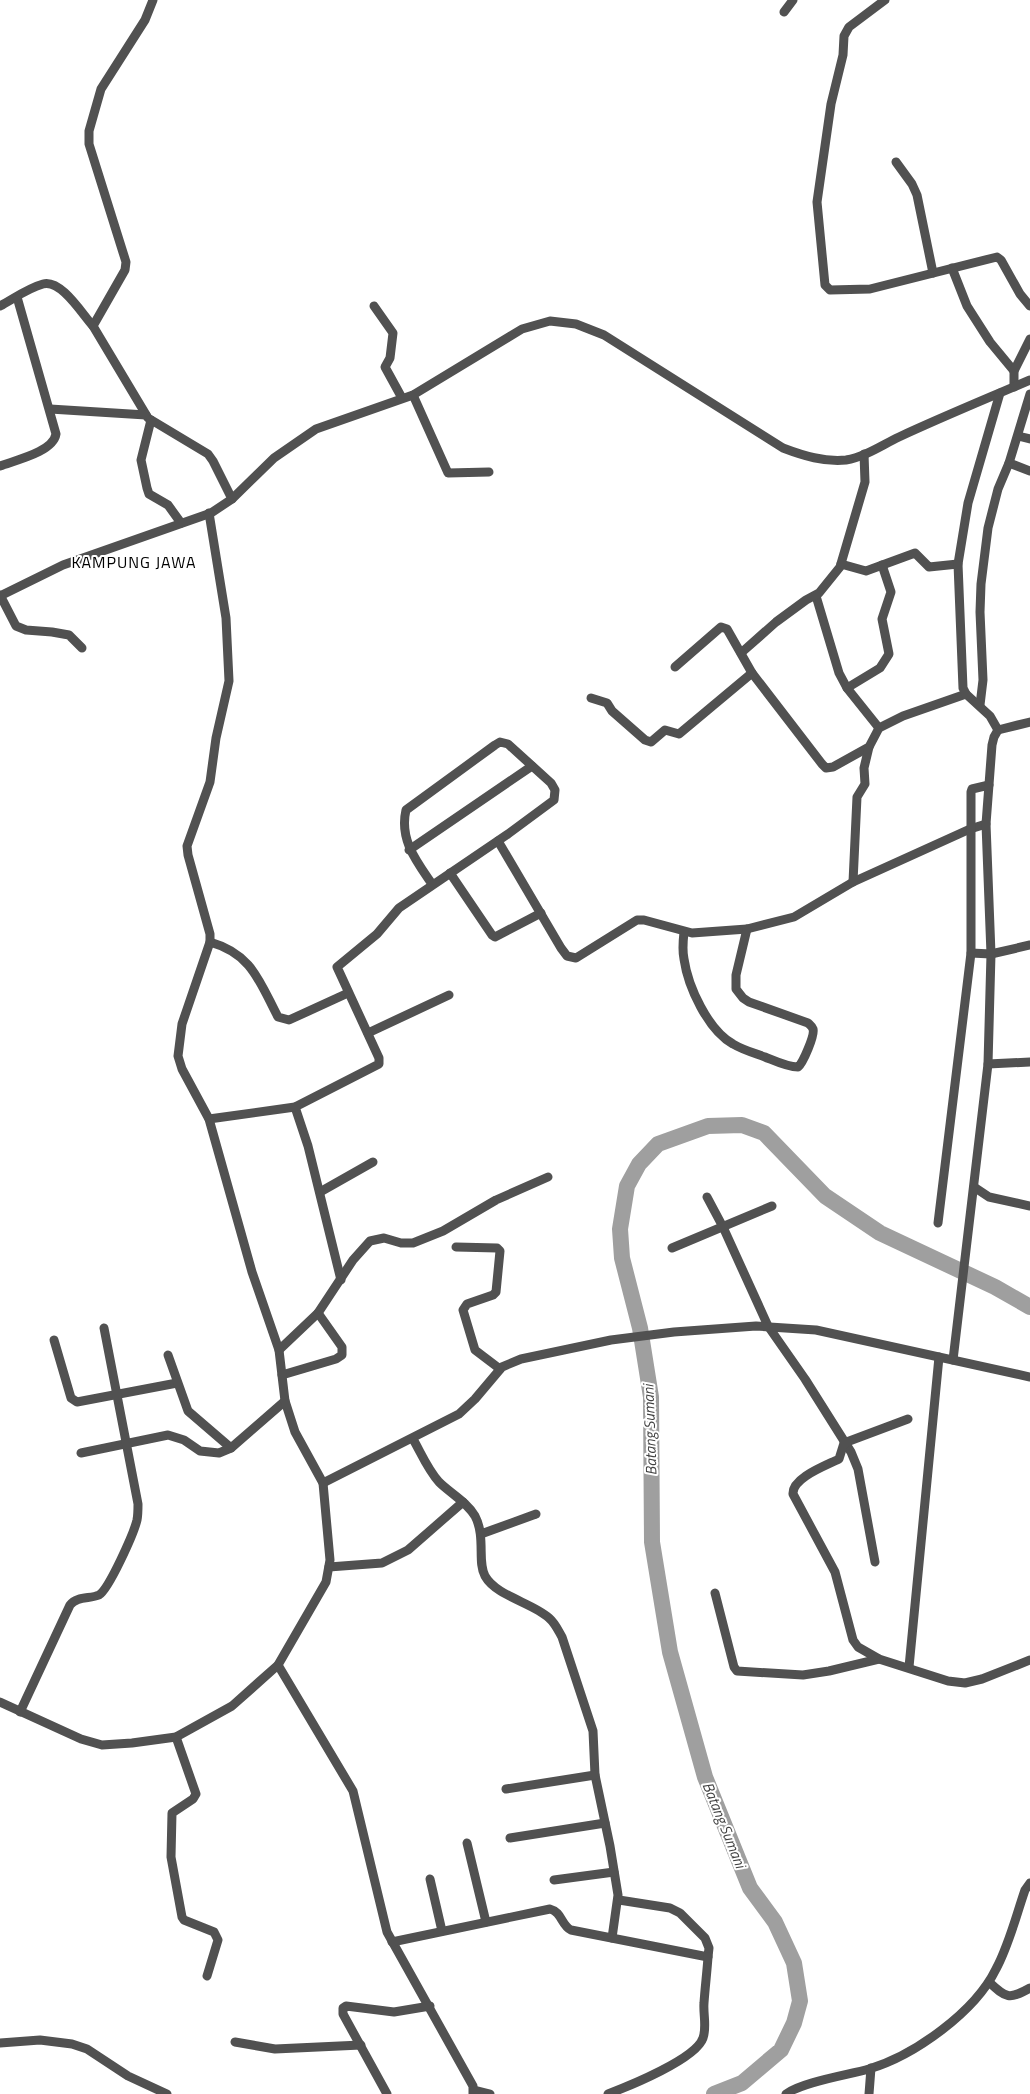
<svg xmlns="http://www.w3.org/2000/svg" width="1030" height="2094" font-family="'Titillium Web',sans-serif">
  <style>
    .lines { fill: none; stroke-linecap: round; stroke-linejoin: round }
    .river { stroke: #9f9f9f; stroke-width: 16 }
    .minor { stroke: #515151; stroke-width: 9 }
    .labels { text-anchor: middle; stroke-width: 4; stroke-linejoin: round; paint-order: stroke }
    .water-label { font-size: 15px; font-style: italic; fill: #404040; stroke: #fff }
    .quarter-label { font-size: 16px; letter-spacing: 1px; fill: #000; stroke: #fff }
  </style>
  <rect width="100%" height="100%" fill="#fff"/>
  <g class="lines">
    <polyline class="river" points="714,2094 742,2083 781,2050 794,2023 800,2001 794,1963 775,1922 750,1888 705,1777 670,1652 652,1542 651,1397 640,1328 622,1258 620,1229 627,1186 639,1164 658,1144 708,1126 742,1125 764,1133 825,1196 880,1233 995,1287 1030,1307"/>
    <g class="minor">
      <polyline points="153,0 145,20 101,89 89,131 89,144 126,262 125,270 93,326 148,418 208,454 213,461 232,499"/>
      <polyline points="885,0 849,27 844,36 843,55 831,104 817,202 825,285 830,290 870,289 997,257 1001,260 1020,294 1030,306"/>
      <polyline points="784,12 793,0"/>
      <polyline points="896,162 912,184 917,195 933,273"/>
      <polyline points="952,268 967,306 990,342 1014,371"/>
      <path d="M0 306C13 299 28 288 43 284 61 279 82 314 93 326"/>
      <polyline points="374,306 393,333 390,358 385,367 402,398"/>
      <polyline points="1014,387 1014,371 1030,339"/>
      <polyline points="413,395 448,473 489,472"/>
      <polyline points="50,409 146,415"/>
      <polyline points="151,420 141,460 147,488 149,494 168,505 181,523"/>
      <polyline points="1018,436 1030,439"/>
      <polyline points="1009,463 1030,471"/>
      <path d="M0 466C16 460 53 452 56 434L17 297"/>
      <polyline points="841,564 866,571 915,553 929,567 958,564"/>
      <polyline points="0,595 16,626 26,630 52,632 69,635 82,648"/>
      <path d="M0 596 63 565 211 513 232 499 274 458 316 429 413 395 522 329 550 321 576 324 604 335 783 448C804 456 824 462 846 460 865 457 882 445 899 437 942 417 986 399 1030 380"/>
      <polyline points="816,596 839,673 847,688 879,728"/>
      <polyline points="741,653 776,622 806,600 819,593 840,567 865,482 864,454"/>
      <polyline points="675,667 721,627 727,629 752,673 822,764 826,768 833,767 869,747 879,728 903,716 966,694"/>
      <polyline points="847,688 880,668 889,654 882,619 891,592 882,565"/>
      <polyline points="591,698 607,703 612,711 645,740 651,742 665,730 679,734 752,673"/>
      <polyline points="980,705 983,680 980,612 981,584 988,528 998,489 1009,463 1030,394"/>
      <polyline points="998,730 990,716 966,694 963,688 958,564 968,503 1000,393"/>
      <polyline points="998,730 1030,722"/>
      <polyline points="498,841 561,948 567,956 576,958 637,920 644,920 692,933 747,929 794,917 853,882 970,829 986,824"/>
      <polyline points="409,850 532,766"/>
      <polyline points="450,873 492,935 495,937 541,913"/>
      <polyline points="853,882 857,797 865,784 864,768 869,747"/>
      <path d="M684 932C683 941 682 950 684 959 688 987 708 1030 733 1044 743 1050 754 1053 765 1057 775 1061 787 1067 798 1067 803 1063 815 1035 813 1029 812 1026 810 1025 808 1023L749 1002 743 998 736 989V975L747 929"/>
      <path d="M210 942C252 954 259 981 278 1017L289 1020 348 993"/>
      <polyline points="971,953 991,954 1030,945"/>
      <polyline points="368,1033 449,995"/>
      <polyline points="988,1064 1030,1062"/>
      <polyline points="295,1107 308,1146 341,1280"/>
      <path d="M209 1119 295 1107 379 1064V1058L337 967 377 934 399 908 508 834 554 800 555 790 551 783 508 744 500 742 495 745 406 810C399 840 417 862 432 884"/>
      <polyline points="974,1187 989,1197 1030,1206"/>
      <polyline points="320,1192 373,1162"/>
      <polyline points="707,1197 723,1227 768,1326 805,1379 851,1452 858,1469 875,1562"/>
      <polyline points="938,1223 971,953 971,792 972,789 989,785"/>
      <polyline points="456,1247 497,1248 500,1251 496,1292 493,1295 467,1304 463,1310 475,1350 500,1369"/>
      <polyline points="672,1248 772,1206"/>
      <polyline points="54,1340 71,1398 77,1402 177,1383"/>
      <polyline points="279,1350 318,1313 353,1260 370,1241 384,1238 401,1243 413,1243 443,1231 496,1200 548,1177"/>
      <polyline points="168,1355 188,1411 231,1448"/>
      <polyline points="953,1360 988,1064 991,954 986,824 992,745 994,737 998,730"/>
      <polyline points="282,1375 336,1359 342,1355 342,1347 318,1313"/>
      <path d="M908 1419 844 1443 839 1459C825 1466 792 1478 793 1494L835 1572 853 1640 858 1647 879 1659 948 1681 965 1683 982 1679 1030 1660"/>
      <path d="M413 1439C421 1453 428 1470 439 1482 450 1493 467 1502 475 1516 486 1537 477 1562 485 1576 496 1596 533 1603 549 1618 555 1623 558 1630 562 1637L593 1731 595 1775 610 1846 618 1895 612 1938"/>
      <polyline points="81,1453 168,1435 184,1440 200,1451 219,1453 231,1448 285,1401"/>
      <polyline points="323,1483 459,1414 475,1399 502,1367 521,1359 611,1340 674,1332 756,1326 816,1330 1030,1377"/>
      <polyline points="481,1534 536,1514"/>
      <polyline points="329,1567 382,1563 408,1550 463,1502"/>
      <polyline points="715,1593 734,1667 737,1671 803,1675 829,1671 879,1659"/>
      <polyline points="278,1665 353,1791 387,1932 473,2086 473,2094"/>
      <polyline points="909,1667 939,1357"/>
      <polyline points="0,1702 81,1739 102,1745 132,1743 176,1737 232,1706 278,1665 326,1582 330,1560 323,1483 295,1432 285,1401 279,1350 252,1272 209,1119 182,1069 178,1056 182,1024 210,942 210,934 188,855 187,846 210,782 216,738 229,681 226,618 209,513"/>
      <path d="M20 1712 70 1605C77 1596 90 1599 99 1595 109 1589 134 1533 137 1520 138 1515 138 1509 138 1504L104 1328"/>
      <polyline points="176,1737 196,1794 193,1799 172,1813 171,1857 182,1917 184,1920 214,1932 218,1940 207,1976"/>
      <polyline points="506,1789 595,1775"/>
      <polyline points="510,1838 605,1823"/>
      <polyline points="467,1843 486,1922"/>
      <polyline points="430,1879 442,1931"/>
      <polyline points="554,1880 614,1872"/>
      <path d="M392 1942 550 1909C562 1912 561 1925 571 1930L708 1957 709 1948 705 1938 680 1913 670 1908 619 1900"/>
      <path d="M989 1982C1006 1998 1009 2000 1030 1988"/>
      <polyline points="235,2042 275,2049 361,2045"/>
      <polyline points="0,2043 40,2040 72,2044 87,2049 128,2076 167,2094"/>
      <polyline points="474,2090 490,2094"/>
      <polyline points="387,2094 343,2014 343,2008 346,2006 394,2012 430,2006"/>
      <path d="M608 2094C629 2086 696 2059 703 2038 707 2027 703 2014 704 2003 705 1988 707 1972 708 1957"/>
      <path d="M786 2094C802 2082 848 2075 869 2069 915 2055 975 2012 996 1969 1009 1945 1016 1916 1025 1890L1030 1883"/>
      <polyline points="869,2094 871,2068"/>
    </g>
  </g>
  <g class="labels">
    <g class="water-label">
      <text transform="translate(650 1430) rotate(-92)" y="5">Batang Sumani</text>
      <text transform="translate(724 1825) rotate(68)" y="5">Batang Sumani</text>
    </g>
    <g class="quarter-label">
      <text x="134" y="568">KAMPUNG JAWA</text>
    </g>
  </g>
</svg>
